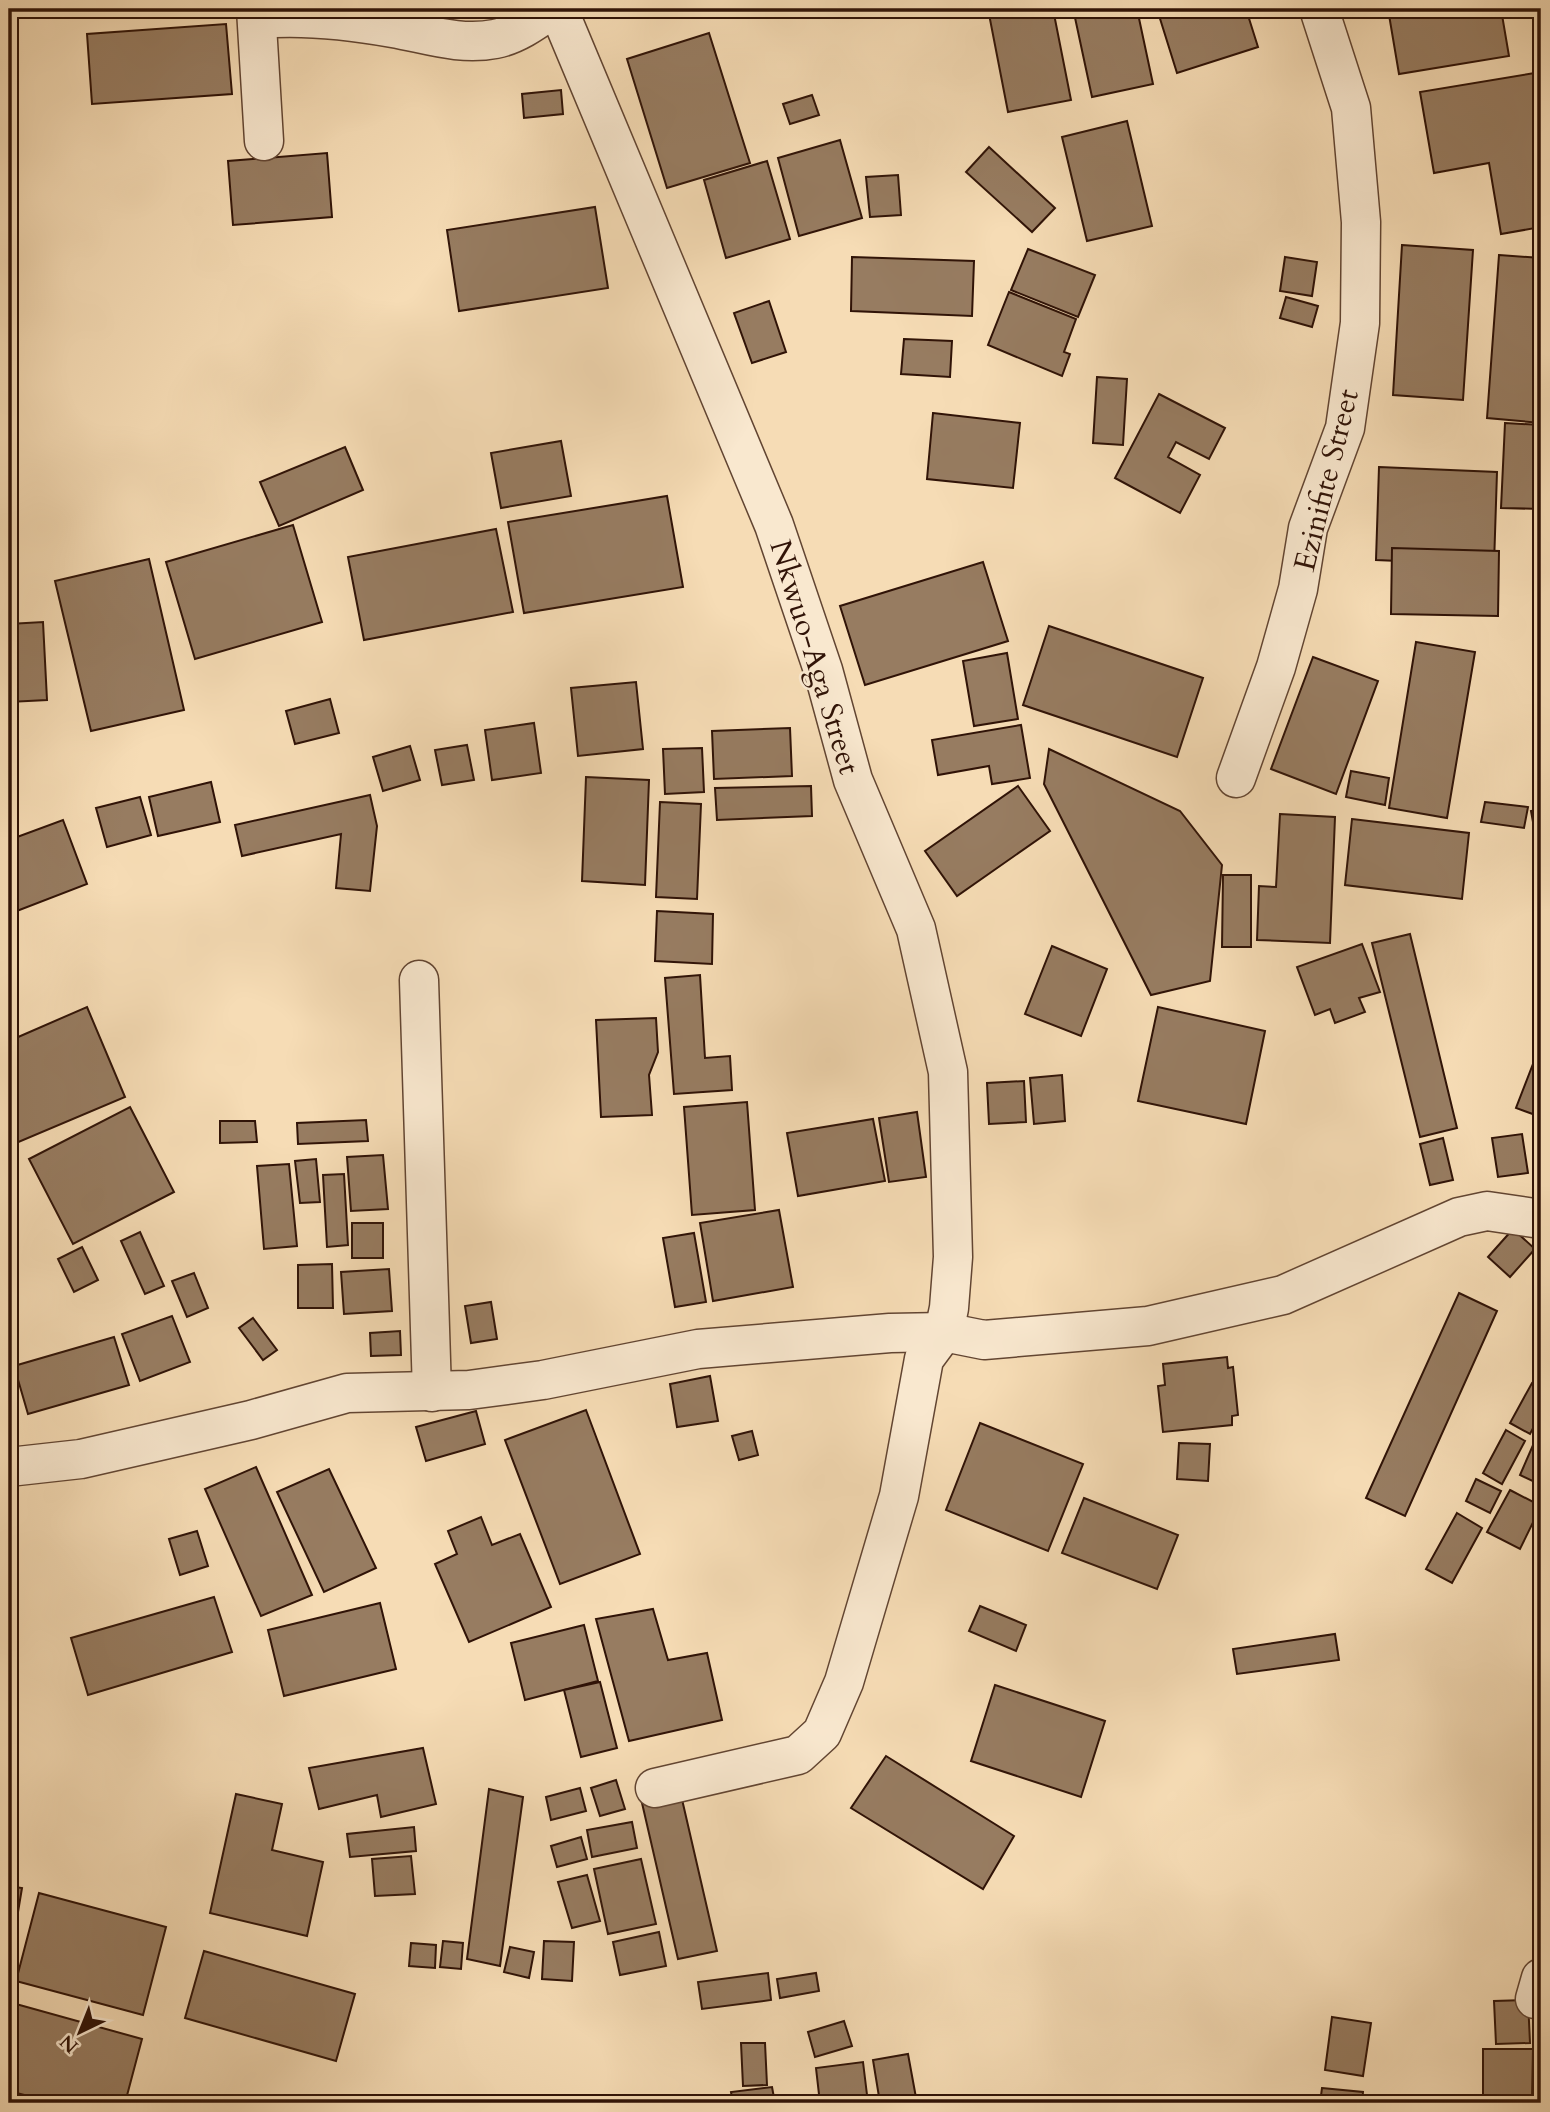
<svg xmlns="http://www.w3.org/2000/svg" width="1550" height="2112" font-family="Cardo,serif">
  <style>
    .building { fill: #977c61; stroke: #301307; stroke-width: 2 }
    .lines { fill: none; stroke-linecap: round; stroke-linejoin: round }
    .minor-casing { stroke: #624532; stroke-width: 41 }
    .minor { stroke: #f9e8cf; stroke-width: 38 }
    .labels { text-anchor: middle; stroke-width: 5; stroke-linejoin: round; paint-order: stroke }
    .street-label { font-size: 30px; fill: #301307; stroke: #f9e8cf }
  </style>
  <rect width="100%" height="100%" fill="#f6dcb5"/>
  <filter id="stains"><feTurbulence type="fractalNoise" baseFrequency=".00286" numOctaves="4"/><feColorMatrix values="0 0 0 0 .2 0 0 0 0 .09 0 0 0 0 .02 0 0 0 .5 -.17"/></filter>
  <radialGradient id="worn" r=".72"><stop offset=".6" stop-color="#630" stop-opacity="0"/><stop offset="1" stop-color="#630" stop-opacity=".3"/></radialGradient>
  <g class="building">
    <polygon points="988,9 1053,9 1071,100 1008,112"/>
    <polygon points="1096,9 1137,9 1153,84 1092,97 1074,13"/>
    <polygon points="1157,9 1246,9 1258,47 1177,73"/>
    <polygon points="1388,9 1501,9 1509,56 1399,74"/>
    <polygon points="226,24 232,94 92,104 87,34"/>
    <polygon points="709,33 750,163 667,188 627,59"/>
    <polygon points="1541,72 1541,153 1537,154 1541,166 1541,227 1501,234 1489,163 1434,173 1420,92"/>
    <polygon points="561,90 563,114 524,118 522,94"/>
    <polygon points="812,95 819,115 790,124 783,104"/>
    <polygon points="1127,121 1152,226 1087,241 1062,137"/>
    <polygon points="840,140 862,218 799,236 778,158"/>
    <polygon points="989,147 1055,208 1032,232 966,172"/>
    <polygon points="327,153 332,217 233,225 228,161"/>
    <polygon points="767,161 790,239 726,258 704,180"/>
    <polygon points="898,175 901,215 870,217 866,177"/>
    <polygon points="595,207 608,288 459,311 447,230"/>
    <polygon points="1402,245 1473,250 1463,400 1393,395"/>
    <polygon points="1028,249 1095,275 1078,317 1011,290"/>
    <polygon points="1499,255 1541,258 1541,423 1487,418"/>
    <polygon points="852,257 974,261 972,316 851,311"/>
    <polygon points="1285,257 1317,262 1312,296 1280,291"/>
    <polygon points="1009,292 1076,319 1064,352 1070,354 1062,376 988,345"/>
    <polygon points="1286,297 1318,306 1312,327 1280,318"/>
    <polygon points="769,301 786,352 752,363 734,313"/>
    <polygon points="904,339 952,341 950,377 901,374"/>
    <polygon points="1097,377 1127,379 1123,445 1093,443"/>
    <polygon points="1159,394 1225,428 1209,459 1176,442 1168,457 1200,475 1180,513 1115,478"/>
    <polygon points="933,413 1020,423 1013,488 927,479"/>
    <polygon points="1505,423 1541,425 1541,509 1501,508"/>
    <polygon points="561,441 571,496 501,508 491,453"/>
    <polygon points="345,447 363,490 279,526 260,482"/>
    <polygon points="1379,467 1497,472 1494,565 1376,560"/>
    <polygon points="667,496 683,587 524,613 508,522"/>
    <polygon points="293,525 322,622 195,659 166,562"/>
    <polygon points="496,529 513,612 364,640 348,557"/>
    <polygon points="1392,548 1499,551 1498,616 1391,614"/>
    <polygon points="149,559 184,710 91,731 55,581"/>
    <polygon points="983,562 1008,641 865,685 840,606"/>
    <polygon points="1541,618 1541,647 1535,645"/>
    <polygon points="43,622 47,700 9,702 9,624"/>
    <polygon points="1049,626 1203,678 1177,757 1023,705"/>
    <polygon points="1416,642 1475,652 1447,818 1389,808"/>
    <polygon points="1007,653 1018,719 974,726 963,661"/>
    <polygon points="1313,657 1378,681 1336,794 1271,769"/>
    <polygon points="636,682 643,749 578,756 571,688"/>
    <polygon points="330,699 339,733 295,744 286,711"/>
    <polygon points="534,723 541,773 492,780 485,730"/>
    <polygon points="1021,725 1030,778 992,784 989,766 938,775 932,740"/>
    <polygon points="790,728 792,776 714,779 712,731"/>
    <polygon points="467,745 474,780 442,785 435,750"/>
    <polygon points="410,746 420,780 383,791 373,757"/>
    <polygon points="702,748 704,792 665,794 663,749"/>
    <polygon points="1049,749 1180,811 1222,865 1210,981 1151,995 1044,784"/>
    <polygon points="1351,771 1389,778 1385,805 1346,797"/>
    <polygon points="586,777 649,780 645,885 582,881"/>
    <polygon points="211,782 220,822 158,836 149,797"/>
    <polygon points="811,786 812,816 717,820 715,788"/>
    <polygon points="1018,786 1050,831 957,896 925,851"/>
    <polygon points="370,795 377,826 370,891 336,888 341,834 242,856 235,825"/>
    <polygon points="140,797 151,835 107,847 96,808"/>
    <polygon points="660,802 701,804 697,899 656,897"/>
    <polygon points="1485,802 1528,807 1524,828 1481,822"/>
    <polygon points="1541,809 1541,866 1531,811"/>
    <polygon points="1280,814 1335,817 1330,943 1257,940 1259,886 1276,887"/>
    <polygon points="1352,819 1469,833 1462,899 1345,885"/>
    <polygon points="63,820 87,884 9,914 9,840"/>
    <polygon points="1223,875 1251,875 1251,947 1222,947"/>
    <polygon points="657,911 713,914 712,964 655,961"/>
    <polygon points="1410,934 1457,1128 1420,1137 1372,943"/>
    <polygon points="1362,944 1380,992 1359,998 1365,1012 1335,1023 1330,1009 1315,1015 1297,967"/>
    <polygon points="1052,946 1107,969 1081,1036 1025,1014"/>
    <polygon points="700,975 705,1058 730,1056 732,1090 674,1094 665,978"/>
    <polygon points="87,1007 125,1097 9,1146 9,1041"/>
    <polygon points="1158,1007 1265,1031 1246,1124 1138,1101"/>
    <polygon points="656,1018 658,1052 649,1075 652,1115 601,1117 596,1020"/>
    <polygon points="1538,1051 1541,1052 1541,1117 1516,1108"/>
    <polygon points="1062,1075 1065,1121 1034,1124 1030,1078"/>
    <polygon points="1024,1081 1026,1122 989,1124 987,1083"/>
    <polygon points="747,1102 755,1210 692,1215 684,1107"/>
    <polygon points="130,1107 174,1192 73,1244 29,1159"/>
    <polygon points="917,1112 926,1177 889,1182 879,1118"/>
    <polygon points="873,1119 885,1181 798,1196 787,1133"/>
    <polygon points="366,1120 368,1141 298,1144 297,1123"/>
    <polygon points="220,1121 255,1121 257,1142 220,1143"/>
    <polygon points="1522,1134 1528,1173 1498,1177 1492,1138"/>
    <polygon points="1443,1138 1453,1180 1430,1185 1420,1144"/>
    <polygon points="383,1155 388,1209 351,1211 347,1157"/>
    <polygon points="316,1159 320,1202 300,1203 295,1161"/>
    <polygon points="289,1164 297,1246 264,1249 257,1166"/>
    <polygon points="344,1174 348,1245 327,1247 323,1175"/>
    <polygon points="779,1210 793,1287 713,1301 700,1223"/>
    <rect x="352" y="1223" width="31" height="35"/>
    <polygon points="1513,1229 1535,1249 1510,1277 1488,1257"/>
    <polygon points="140,1232 164,1286 145,1294 121,1241"/>
    <polygon points="694,1233 706,1302 675,1307 663,1238"/>
    <polygon points="82,1247 98,1280 74,1292 58,1259"/>
    <polygon points="332,1264 333,1308 298,1308 298,1265"/>
    <polygon points="389,1269 392,1311 344,1314 341,1272"/>
    <polygon points="194,1273 208,1308 187,1317 172,1281"/>
    <polygon points="1459,1293 1497,1311 1405,1516 1366,1498"/>
    <polygon points="491,1302 497,1339 471,1343 465,1306"/>
    <polygon points="172,1316 190,1362 140,1381 122,1334"/>
    <polygon points="253,1318 277,1350 263,1360 239,1328"/>
    <polygon points="400,1331 401,1355 371,1356 370,1333"/>
    <polygon points="114,1337 129,1385 28,1414 14,1366"/>
    <polygon points="1227,1357 1228,1368 1233,1367 1238,1415 1232,1416 1232,1425 1163,1432 1158,1386 1165,1385 1163,1364"/>
    <polygon points="710,1376 718,1421 677,1427 670,1384"/>
    <polygon points="1532,1383 1541,1388 1541,1413 1530,1434 1510,1423"/>
    <polygon points="586,1410 640,1554 560,1584 505,1440"/>
    <polygon points="476,1411 485,1444 426,1461 416,1427"/>
    <polygon points="980,1423 1083,1464 1048,1551 946,1510"/>
    <polygon points="1541,1427 1541,1485 1520,1475"/>
    <polygon points="1506,1430 1525,1441 1502,1484 1483,1473"/>
    <polygon points="752,1431 758,1455 739,1460 732,1436"/>
    <polygon points="1179,1443 1210,1444 1208,1481 1177,1479"/>
    <polygon points="256,1467 312,1595 261,1616 205,1489"/>
    <polygon points="329,1469 376,1568 324,1592 277,1492"/>
    <polygon points="1476,1479 1501,1491 1490,1513 1466,1501"/>
    <polygon points="1510,1490 1541,1506 1520,1549 1487,1532"/>
    <polygon points="1084,1498 1178,1535 1157,1589 1062,1553"/>
    <polygon points="1457,1513 1482,1528 1452,1583 1426,1569"/>
    <polygon points="481,1517 492,1545 520,1534 551,1607 469,1642 435,1564 457,1554 448,1531"/>
    <polygon points="197,1531 208,1566 180,1575 169,1539"/>
    <polygon points="214,1597 232,1652 88,1695 71,1638"/>
    <polygon points="380,1603 396,1669 284,1696 268,1630"/>
    <polygon points="980,1606 1026,1625 1016,1651 969,1631"/>
    <polygon points="653,1609 668,1660 707,1653 722,1720 629,1741 596,1619"/>
    <polygon points="584,1625 598,1681 525,1700 511,1643"/>
    <polygon points="1335,1634 1339,1660 1237,1674 1233,1649"/>
    <polygon points="600,1682 617,1748 581,1757 564,1690"/>
    <polygon points="995,1685 1105,1721 1081,1797 971,1761"/>
    <polygon points="423,1748 436,1804 381,1817 377,1795 319,1809 309,1768"/>
    <polygon points="886,1756 1014,1836 983,1889 851,1808"/>
    <polygon points="616,1780 625,1809 600,1816 591,1788"/>
    <polygon points="580,1788 586,1811 551,1820 546,1797"/>
    <polygon points="489,1789 523,1797 500,1966 467,1959"/>
    <polygon points="236,1794 282,1804 272,1850 323,1862 307,1936 210,1913"/>
    <polygon points="681,1795 717,1951 678,1959 642,1803"/>
    <polygon points="632,1822 637,1848 592,1857 587,1830"/>
    <polygon points="414,1827 416,1851 350,1857 347,1834"/>
    <polygon points="581,1837 587,1859 557,1867 551,1846"/>
    <polygon points="411,1856 415,1894 375,1896 372,1859"/>
    <polygon points="641,1859 656,1924 608,1934 594,1869"/>
    <polygon points="587,1875 600,1921 572,1928 558,1882"/>
    <polygon points="9,1886 22,1888 13,1942 9,1942"/>
    <polygon points="39,1893 166,1927 143,2015 16,1981"/>
    <polygon points="659,1932 666,1966 620,1975 613,1942"/>
    <polygon points="443,1941 463,1943 461,1969 440,1967"/>
    <polygon points="544,1941 574,1942 572,1981 542,1979"/>
    <polygon points="411,1943 436,1945 435,1968 409,1966"/>
    <polygon points="510,1947 534,1952 529,1978 504,1972"/>
    <polygon points="204,1951 355,1994 336,2061 185,2018"/>
    <polygon points="768,1973 771,2000 702,2009 698,1982"/>
    <polygon points="816,1973 819,1991 780,1998 777,1979"/>
    <polygon points="1528,2000 1530,2043 1496,2044 1494,2001"/>
    <polygon points="16,2004 142,2039 125,2103 55,2103 9,2091 9,2030"/>
    <polygon points="1332,2017 1371,2023 1363,2076 1325,2070"/>
    <polygon points="844,2021 852,2046 815,2057 808,2032"/>
    <polygon points="741,2043 765,2043 767,2085 743,2086"/>
    <polygon points="1483,2049 1533,2049 1532,2098 1483,2098"/>
    <polygon points="908,2054 917,2103 880,2103 873,2060"/>
    <polygon points="863,2062 868,2103 820,2103 816,2068"/>
    <polygon points="772,2087 775,2103 733,2103 731,2092"/>
    <polygon points="1322,2088 1363,2092 1362,2103 1320,2103"/>
  </g>
  <g class="lines">
    <g class="minor-casing">
      <g id="minor">
        <polyline points="256,9 264,141"/>
        <polyline points="558,9 774,525 823,670 853,780 916,929 948,1072 953,1257 949,1308 944,1332 924,1359 899,1496 844,1682 822,1733 798,1755 655,1788"/>
        <path d="M258 19C303 15 349 20 393 28 427 34 460 46 495 39 516 35 535 21 552 9"/>
        <polyline points="1236,778 1276,667 1298,589 1308,528 1345,428 1360,323 1361,222 1351,108 1319,9"/>
        <polyline points="419,980 432,1392"/>
        <polyline points="9,1467 81,1459 251,1420 347,1393 469,1390 543,1380 698,1349 890,1333 944,1332 984,1340 1148,1326 1283,1295 1459,1217 1487,1211 1541,1219"/>
        <polyline points="1535,1999 1541,1978"/>
      </g>
    </g>
    <use href="#minor" class="minor"/>
  </g>
  <g class="labels">
    <g class="street-label">
      <text transform="translate(1326 480) rotate(-76)" y="10">Ezinifite Street</text>
      <text transform="translate(815 657) rotate(73)" y="10">Nkwuo-Aga Street</text>
    </g>
  </g>
  <rect width="1550" height="2112" fill="none" stroke="#f6dcb5" stroke-width="35"/>
  <rect x="10" y="10" width="1529" height="2091" fill="none" stroke="#301307" stroke-width="3.5"/>
  <rect x="18" y="18" width="1515" height="2077" fill="none" stroke="#301307" stroke-width="2"/>
  <g transform="translate(80 2032) rotate(223)" stroke="#f9e8cf" stroke-width="5" paint-order="stroke">
  <path d="M0-5L12 26L0 18L-12 26Z" fill="#301307"/>
  <text y="-10" font-size="19" font-weight="bold" text-anchor="middle" fill="#301307">N</text>
  </g>
  <rect width="100%" height="100%" filter="url(#stains)"/>
  <rect width="100%" height="100%" fill="url(#worn)"/>
</svg>
